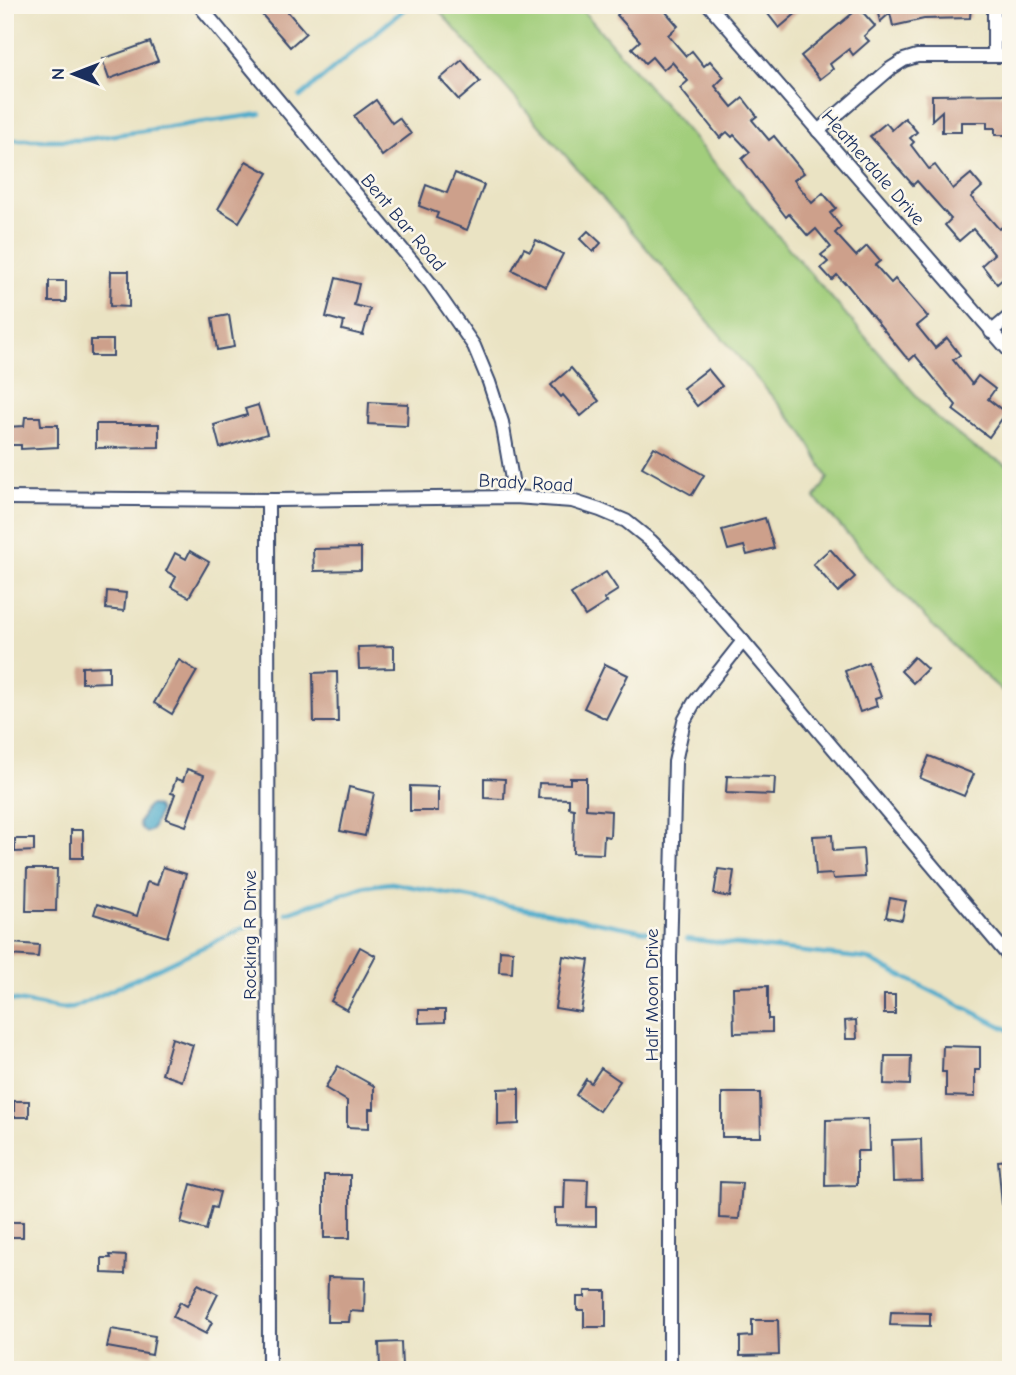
<svg xmlns="http://www.w3.org/2000/svg" width="1016" height="1375" font-family="'Comic Neue',sans-serif">
  <style>
    .green { fill: #a2ce7c; stroke: #5e7e6d; stroke-width: 2 }
    .water { fill: #4caacb; stroke: #346c94; stroke-width: 2 }
    .lines { fill: none; stroke-linecap: round; stroke-linejoin: round }
    .stream { stroke: #4caacb; stroke-width: 4.5 }
    .building { fill: #cda08b }
    .street-casing { stroke: #3a4a6d; stroke-width: 16 }
    .street { stroke: #fff; stroke-width: 12 }
    .labels { text-anchor: middle; stroke-width: 5; stroke-linejoin: round; paint-order: stroke }
    .street-label { font-size: 19px; fill: #1b2f5e; stroke: #fbf7ec }
  </style>
  <rect width="100%" height="100%" fill="#fbf7ec"/>
  <filter id="ink" filterUnits="userSpaceOnUse"><feTurbulence type="fractalNoise" baseFrequency=".0143" numOctaves="2"/><feDisplacementMap in="SourceGraphic" scale="14" xChannelSelector="R" yChannelSelector="G"/><feConvolveMatrix kernelMatrix="1 2 1 2 8 2 1 2 1" color-interpolation-filters="sRGB"/></filter>
  <filter id="wash" filterUnits="userSpaceOnUse"><feTurbulence type="fractalNoise" baseFrequency=".00686" numOctaves="4" result="noise"/><feDisplacementMap in="SourceGraphic" scale="28" xChannelSelector="R" yChannelSelector="G"/><feGaussianBlur stdDeviation="1.57" result="paint"/><feColorMatrix in="noise" values="0 0 0 0 0 0 0 0 0 0 0 0 0 0 0 0 0 1.4 0 .05"/><feComposite in="paint" operator="in"/></filter>
  <g filter="url(#wash)">
    <rect width="100%" height="100%" fill="#eae3c3"/>
    <path class="green" d="M434 5H578L933 415 973 447 1011 467V698C941 641 876 565 815 498L828 478 804 434 642 243Z"/>
    <polygon class="water" points="151,805 157,807 159,812 152,830 147,832 142,830 139,824 146,808"/>
    <g class="lines">
      <g class="stream">
        <polyline points="300,97 409,5"/>
        <polyline points="5,140 81,140 260,114"/>
        <polyline points="286,913 366,886 392,883 650,932"/>
        <polyline points="687,939 868,959 1011,1031"/>
        <polyline points="5,999 62,1009 73,1008 248,926"/>
      </g>
    </g>
    <g id="blocks">
      <g class="building">
        <polygon points="264,5 282,5 306,33 290,47 258,10"/>
        <polygon points="628,5 660,5 678,26 668,35 686,56 692,51 704,66 710,61 724,77 715,86 732,107 743,98 757,116 752,120 769,140 774,136 804,173 794,180 812,203 823,193 836,208 830,213 841,227 835,233 856,256 867,246 880,261 875,265 891,283 895,279 928,317 917,326 935,348 947,338 960,355 953,360 972,384 978,376 995,389 988,399 1006,413 989,437 953,410 956,405 915,355 910,360 905,356 845,282 844,283 837,275 832,280 821,268 828,262 821,255 831,247 816,229 808,236 789,214 786,217 742,159 750,152 734,135 732,137 727,132 720,138 680,88 688,81 672,62 663,70 652,57 645,63 632,48 640,41 617,15"/>
        <polygon points="761,5 806,5 779,28"/>
        <polygon points="876,5 971,5 970,18 924,19 893,26 890,13 880,22"/>
        <polygon points="859,8 875,26 864,36 869,41 853,55 849,49 830,64 833,69 820,79 801,56"/>
        <polygon points="150,42 158,61 109,79 102,59"/>
        <polygon points="462,60 480,82 459,100 440,79"/>
        <polygon points="1011,94 1011,135 995,135 995,128 987,128 987,122 961,122 961,132 942,132 942,111 932,120 932,95"/>
        <polygon points="376,100 392,123 399,118 411,134 382,156 354,116"/>
        <polygon points="905,118 917,132 910,138 914,142 911,145 929,169 935,165 953,189 971,174 982,187 971,197 999,229 1002,227 1011,237 1011,272 997,284 982,265 994,254 973,229 959,241 945,225 951,219 917,181 913,185 870,136 886,123 892,130"/>
        <polygon points="246,161 268,173 239,222 218,209"/>
        <polygon points="455,173 484,185 467,230 436,218 438,213 419,206 426,185 447,193"/>
        <polygon points="588,231 601,243 593,252 580,239"/>
        <polygon points="536,240 563,254 546,287 512,270 524,248 530,251"/>
        <polygon points="111,271 129,271 129,307 110,306"/>
        <polygon points="336,278 359,284 354,305 370,309 363,335 342,330 344,322 326,317"/>
        <rect x="49" y="281" width="17" height="21"/>
        <polygon points="229,315 234,347 217,350 212,318"/>
        <rect x="91" y="340" width="22" height="16"/>
        <polygon points="571,368 599,401 581,416 563,395 561,397 551,385"/>
        <polygon points="708,369 722,386 697,406 683,388"/>
        <polygon points="369,402 408,404 407,426 368,424"/>
        <polygon points="258,405 267,434 220,448 214,425 247,415 245,409"/>
        <polygon points="25,417 40,417 41,425 58,425 58,447 21,449 21,445 6,445 6,427 24,426"/>
        <polygon points="96,424 159,424 159,447 96,448"/>
        <polygon points="654,447 704,475 692,495 642,467"/>
        <polygon points="765,518 774,548 747,555 744,546 728,550 722,530"/>
        <polygon points="361,548 361,570 314,571 313,549"/>
        <polygon points="830,549 855,577 838,592 813,564"/>
        <polygon points="190,551 209,562 189,597 171,587 176,577 166,571 175,553 186,559"/>
        <polygon points="606,572 618,590 604,599 607,602 585,616 571,594"/>
        <polygon points="107,591 126,593 124,611 106,609"/>
        <polygon points="394,646 394,668 359,669 358,647"/>
        <polygon points="914,657 927,669 913,683 901,671"/>
        <polygon points="179,660 197,671 172,714 154,703"/>
        <polygon points="868,662 881,697 875,699 877,706 860,712 845,671"/>
        <polygon points="605,664 628,675 606,719 584,708"/>
        <polygon points="109,666 109,682 82,683 82,667"/>
        <polygon points="337,672 338,722 314,722 313,673"/>
        <polygon points="929,756 974,774 964,796 920,778"/>
        <polygon points="187,769 204,775 186,826 166,819 175,794 171,793 176,779 183,781"/>
        <polygon points="727,776 775,777 774,795 726,793"/>
        <polygon points="484,778 505,779 504,799 484,798"/>
        <polygon points="570,778 586,778 586,809 611,811 610,837 604,836 603,854 573,853 574,809 569,808 569,799 538,798 539,783 570,784"/>
        <polygon points="410,786 438,787 438,811 410,811"/>
        <polygon points="349,787 374,793 365,836 340,831"/>
        <rect x="71" y="830" width="12" height="28"/>
        <polygon points="832,835 833,851 863,849 865,877 833,879 832,874 816,875 813,836"/>
        <polygon points="15,839 34,839 34,851 15,852"/>
        <polygon points="163,867 186,874 167,937 94,914 97,904 137,916 147,882 157,885"/>
        <polygon points="27,869 57,869 56,911 26,911"/>
        <polygon points="718,869 734,871 730,897 714,894"/>
        <polygon points="890,898 906,901 902,920 886,917"/>
        <polygon points="10,943 39,945 38,957 9,955"/>
        <polygon points="360,947 376,956 347,1010 331,1001"/>
        <polygon points="500,950 513,951 512,973 499,972"/>
        <polygon points="563,956 589,960 581,1012 555,1008"/>
        <polygon points="768,986 768,1019 772,1019 772,1032 734,1033 733,987"/>
        <rect x="884" y="995" width="11" height="19"/>
        <polygon points="419,1010 445,1010 445,1022 419,1023"/>
        <polygon points="856,1020 857,1039 846,1039 845,1021"/>
        <polygon points="172,1038 193,1045 182,1081 162,1074"/>
        <polygon points="943,1046 980,1047 980,1070 975,1070 975,1097 946,1096 946,1072 942,1072"/>
        <polygon points="885,1056 911,1056 910,1085 884,1084"/>
        <polygon points="338,1066 374,1086 374,1109 369,1109 369,1128 347,1127 347,1101 325,1088"/>
        <polygon points="601,1068 620,1081 599,1111 576,1095 586,1079 591,1083"/>
        <polygon points="519,1088 519,1124 498,1125 498,1089"/>
        <polygon points="722,1093 760,1093 761,1137 722,1137"/>
        <rect x="14" y="1101" width="15" height="16"/>
        <polygon points="868,1119 869,1151 857,1151 857,1185 825,1186 826,1120"/>
        <polygon points="921,1139 922,1181 893,1182 892,1140"/>
        <polygon points="1011,1160 1011,1204 1002,1204 998,1161"/>
        <rect x="324" y="1175" width="26" height="63"/>
        <polygon points="565,1179 588,1180 587,1207 596,1207 596,1226 555,1225 555,1208 564,1208"/>
        <polygon points="720,1182 742,1183 739,1219 719,1218"/>
        <polygon points="191,1184 220,1192 216,1208 212,1207 206,1230 181,1223"/>
        <rect x="5" y="1222" width="18" height="15"/>
        <polygon points="110,1255 126,1256 125,1274 102,1273 102,1258 111,1258"/>
        <polygon points="328,1277 365,1278 364,1312 350,1311 349,1322 327,1322"/>
        <polygon points="198,1284 218,1294 206,1318 212,1322 206,1334 173,1317 180,1302 187,1306"/>
        <polygon points="585,1291 606,1291 606,1327 584,1327 584,1310 577,1310 577,1297 585,1297"/>
        <polygon points="891,1312 930,1313 930,1326 890,1325"/>
        <polygon points="752,1320 778,1320 779,1355 740,1356 740,1337 752,1336"/>
        <polygon points="111,1329 155,1336 152,1355 107,1347"/>
        <polygon points="401,1342 402,1368 380,1368 379,1343"/>
      </g>
    </g>
  </g>
  <g filter="url(#ink)">
    <use href="#blocks" fill-opacity="0" stroke="#3a4a6d" stroke-width="2"/>
    <g class="lines">
      <g class="street-casing">
        <g id="street">
          <polyline points="199,5 431,284 474,346 489,382 502,422 515,497"/>
          <polyline points="709,5 1011,353"/>
          <polyline points="994,5 994,56"/>
          <polyline points="818,131 890,69 904,60 917,56 1011,56"/>
          <polyline points="991,332 1011,315"/>
          <polyline points="5,498 275,500 515,497 572,501 600,510 626,521 651,541 683,573 743,641 1011,959"/>
          <polyline points="268,500 269,1370"/>
          <polyline points="670,1370 670,957 675,762 684,721 694,703 743,641"/>
        </g>
      </g>
      <use href="#street" class="street"/>
    </g>
  </g>
  <g class="labels">
    <g class="street-label">
      <text transform="translate(874 167) rotate(49)" y="7">Heatherdale Drive</text>
      <text transform="translate(404 222) rotate(50)" y="7">Bent Bar Road</text>
      <text transform="translate(526 482) rotate(3)" y="7">Brady Road</text>
      <text transform="translate(249 935) rotate(-90)" y="7">Rocking R Drive</text>
      <text transform="translate(651 995) rotate(-90)" y="7">Half Moon Drive</text>
    </g>
  </g>
  <rect width="1016" height="1375" fill="none" stroke="#fbf7ec" stroke-width="28"/>
  <g transform="translate(74 74) rotate(270)" stroke="#fbf7ec" stroke-width="5" paint-order="stroke">
  <path d="M0-5L12 26L0 18L-12 26Z" fill="#1b2f5e"/>
  <text y="-10" font-size="19" font-weight="bold" text-anchor="middle" fill="#1b2f5e">N</text>
  </g>
</svg>
